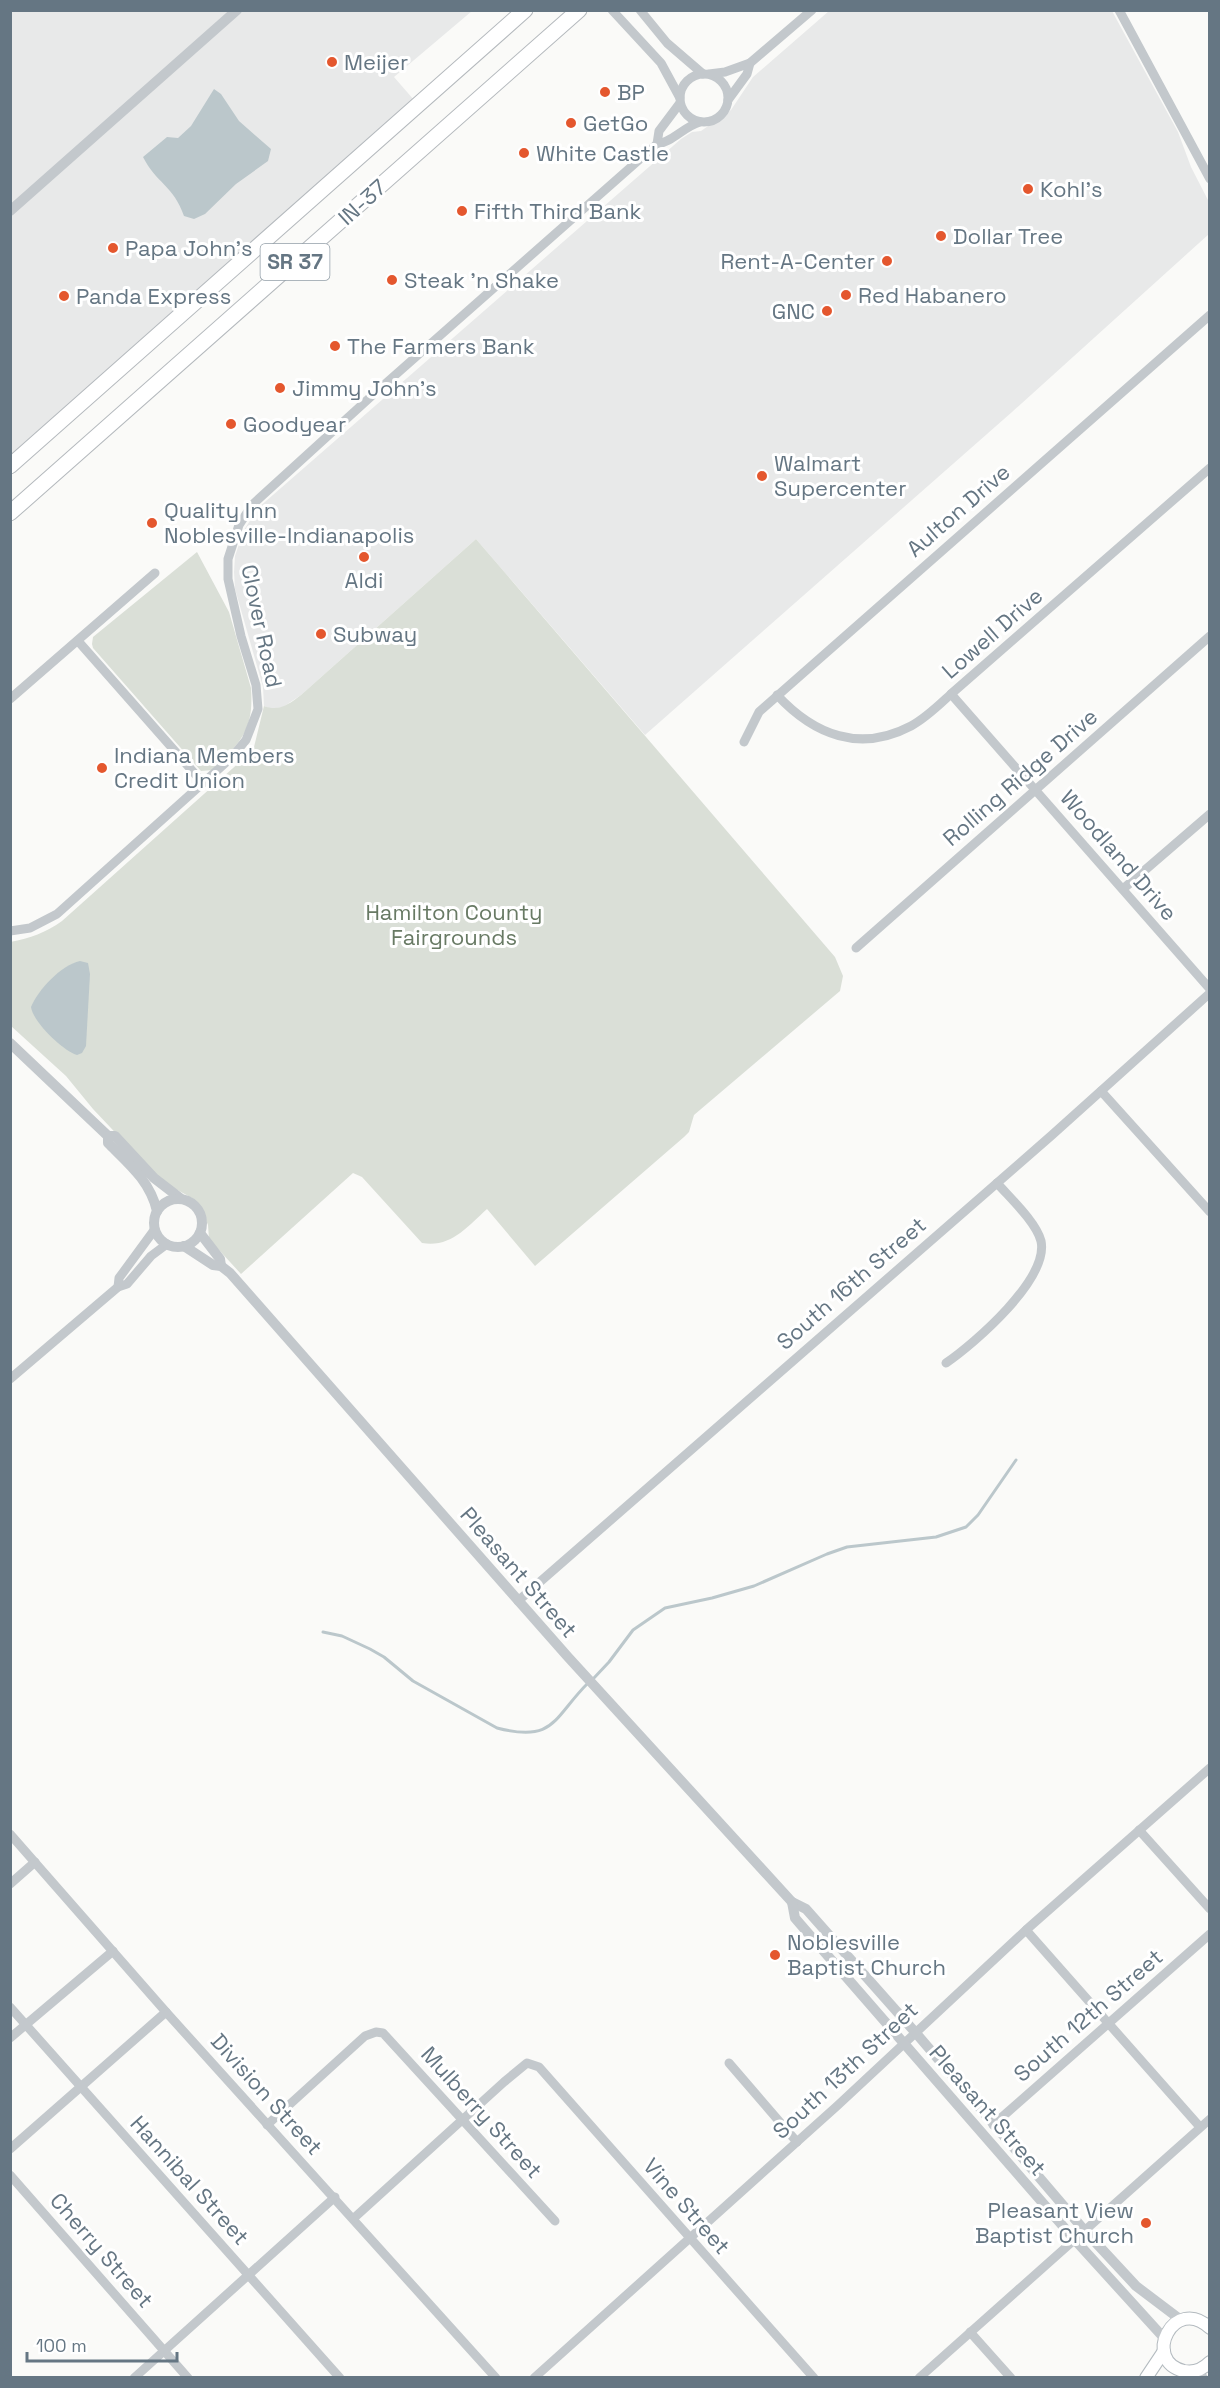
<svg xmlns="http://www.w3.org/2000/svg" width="1220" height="2388" font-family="'Space Grotesk',sans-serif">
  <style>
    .built { fill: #e8e9e9 }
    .green { fill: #dadfd7 }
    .water { fill: #bbc7cb }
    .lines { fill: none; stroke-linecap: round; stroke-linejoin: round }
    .stream { stroke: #bbc7cb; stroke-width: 3 }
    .secondary-casing { stroke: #b3babf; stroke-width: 14 }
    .trunk-casing { stroke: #b4b9bd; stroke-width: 17 }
    .minor { stroke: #c3c8cc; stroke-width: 9 }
    .tertiary { stroke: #c3c8cc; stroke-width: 10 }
    .secondary { stroke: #fff; stroke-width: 12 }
    .trunk { stroke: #fff; stroke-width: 15 }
    .poi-dot { fill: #e4572e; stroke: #fff; stroke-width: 2 }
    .labels { text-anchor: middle; stroke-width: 6; stroke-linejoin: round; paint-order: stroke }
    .shield { fill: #fff; stroke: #939fa8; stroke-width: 1.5 }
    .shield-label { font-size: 21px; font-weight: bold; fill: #657683 }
    .poi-label { font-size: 22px; fill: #657683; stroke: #fff; text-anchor: start }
    .street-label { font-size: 22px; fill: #657683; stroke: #fff }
    .park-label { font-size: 22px; fill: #687a64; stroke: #fff }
  </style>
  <rect width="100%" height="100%" fill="#fafaf8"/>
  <g class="built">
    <polygon points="11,11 472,11 394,77 414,100 11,457"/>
    <polygon points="829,11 1112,11 1178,132 1191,167 1209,202 1209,234 1012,412 645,735 476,539 301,695 283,707 271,709 264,706 263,687 235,589 234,572 235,556 244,530 258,508 681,139 692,132 701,131 731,110 753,77"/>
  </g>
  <g class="green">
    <path d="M476 539 835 957 843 976 840 991 694 1115 689 1132 684 1137 535 1266 487 1209C467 1227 451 1248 422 1243L362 1177 353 1173 241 1274 209 1239 208 1225 201 1208 192 1198 161 1181 93 1109 66 1076 11 1026 10 942C31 938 45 933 62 921L242 760 254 747 264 706C279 712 289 704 301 695Z"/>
    <path d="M197 552 229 612 251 688C254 731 241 741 213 770L201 771 93 648 92 644 93 637Z"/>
  </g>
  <g class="water">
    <path d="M214 89 221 94 239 121 271 149 268 161 236 184 205 214 194 219 184 216C174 186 156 183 143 157L167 137 178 138 191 126Z"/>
    <path d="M80 961 88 963 90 974 86 1046 82 1053 77 1055C63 1051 33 1022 31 1007 38 990 61 965 80 961Z"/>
  </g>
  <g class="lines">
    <g class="stream">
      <path d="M323 1632 342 1636 370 1649 384 1657 413 1681 497 1728C555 1743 553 1718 588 1683"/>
      <polyline points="593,1679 609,1662 633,1630 665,1608 712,1598 754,1586 827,1554 847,1547 936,1537 966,1527 978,1515 1016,1460"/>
    </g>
    <g class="secondary-casing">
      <g id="secondary">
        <path d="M1210 2328C1174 2294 1141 2361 1184 2371 1194 2373 1203 2369 1210 2362"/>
        <polyline points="1146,2378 1164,2351"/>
      </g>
    </g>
    <g class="trunk-casing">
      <g id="trunk">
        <polyline points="10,466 525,10"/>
        <polyline points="10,513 579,10"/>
      </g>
    </g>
    <g class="minor">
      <polyline points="612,10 661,63 680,98"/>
      <polyline points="640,10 667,43 703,74"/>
      <polyline points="1119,10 1210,179"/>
      <circle cx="704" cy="98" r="24"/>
      <polyline points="709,74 725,72 750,63 812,10"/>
      <polyline points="728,100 747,74 750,63"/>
      <polyline points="657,144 659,131 680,103"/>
      <polyline points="78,641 203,783"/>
      <polyline points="951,694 1210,989"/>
      <path d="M777 695C814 735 860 753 911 726 926 718 939 705 951 694L1210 468"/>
      <polyline points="10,699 155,573"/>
      <polyline points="744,742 759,712 1210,315"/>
      <polyline points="1123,889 1210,814"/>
      <path d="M10 931 30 928 57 914 232 757 246 740 258 709 256 685 241 636 228 579V559L239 525 252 505 376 392 657 144C673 142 683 127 700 122"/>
      <polyline points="856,948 1210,636"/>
      <polyline points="1101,1091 1210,1212"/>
      <polyline points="118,1287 119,1278 155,1229"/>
      <path d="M946 1363C975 1343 1049 1279 1041 1241 1036 1222 1010 1198 997 1183"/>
      <polyline points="10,1379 118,1287 127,1284 151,1256 167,1244"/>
      <polyline points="518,1601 1052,1135 1210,993"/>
      <polyline points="1139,1830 1210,1909"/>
      <polyline points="10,1834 166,2012 496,2378"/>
      <polyline points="10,1884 35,1862"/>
      <polyline points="1026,1930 1200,2127"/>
      <polyline points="10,2007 340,2378"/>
      <polyline points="10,2038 113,1951"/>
      <polyline points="729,2063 797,2142"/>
      <polyline points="267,2125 365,2036 376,2032 383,2033 555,2221"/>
      <polyline points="993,2125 1210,1934"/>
      <polyline points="10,2149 166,2012"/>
      <polyline points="10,2175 188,2378"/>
      <polyline points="354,2218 504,2082 527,2063 539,2067 814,2378"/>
      <polyline points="970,2332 1011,2378"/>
      <polyline points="134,2378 335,2197"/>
      <polyline points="534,2378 837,2106 1026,1930 1210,1768"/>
      <polyline points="919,2378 1210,2119"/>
    </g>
    <g class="tertiary">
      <polyline points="10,211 237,10"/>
      <polyline points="10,1043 108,1136 115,1136 154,1178 180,1198"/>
      <path d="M108 1136V1143C129 1164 150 1181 157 1211"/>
      <circle cx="178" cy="1223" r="24"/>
      <polyline points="200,1233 220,1259 221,1266"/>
      <polyline points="184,1246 213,1265 221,1266 230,1273 568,1657 792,1902 806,1909 915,2032 1085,2231 1136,2286 1181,2320"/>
      <polyline points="792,1902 795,1918 801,1925 1075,2240 1164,2338"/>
      <polyline points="1192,2371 1203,2378"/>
    </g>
    <use href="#secondary" class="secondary"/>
    <use href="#trunk" class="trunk"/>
  </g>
  <g class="poi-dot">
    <circle cx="332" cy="62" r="6"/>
    <circle cx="605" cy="92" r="6"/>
    <circle cx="571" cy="123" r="6"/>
    <circle cx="524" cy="153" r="6"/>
    <circle cx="1028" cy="189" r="6"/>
    <circle cx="462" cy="211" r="6"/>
    <circle cx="941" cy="236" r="6"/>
    <circle cx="113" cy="248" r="6"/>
    <circle cx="887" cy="261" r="6"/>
    <circle cx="392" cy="280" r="6"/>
    <circle cx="846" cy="295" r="6"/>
    <circle cx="64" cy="296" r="6"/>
    <circle cx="827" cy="311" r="6"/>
    <circle cx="335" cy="346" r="6"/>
    <circle cx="280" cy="388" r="6"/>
    <circle cx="231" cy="424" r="6"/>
    <circle cx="762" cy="476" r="6"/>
    <circle cx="152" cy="523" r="6"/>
    <circle cx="364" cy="557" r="6"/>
    <circle cx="321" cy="634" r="6"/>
    <circle cx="102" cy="768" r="6"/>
    <circle cx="775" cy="1955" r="6"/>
    <circle cx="1146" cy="2223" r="6"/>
  </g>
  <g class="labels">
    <rect class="shield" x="260.5" y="244" width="69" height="36" rx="4.5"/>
    <g class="shield-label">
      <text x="295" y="269">SR 37</text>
    </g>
    <g class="poi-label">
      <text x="344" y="70">Meijer</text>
      <text x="617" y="100">BP</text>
      <text x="583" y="131">GetGo</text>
      <text x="536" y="161">White Castle</text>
      <text x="1040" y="197">Kohl's</text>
      <text x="474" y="219">Fifth Third Bank</text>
      <text x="953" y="244">Dollar Tree</text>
      <text x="125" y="256">Papa John's</text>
      <text x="875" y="269" text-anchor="end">Rent-A-Center</text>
      <text x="404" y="288">Steak 'n Shake</text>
      <text x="858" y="303">Red Habanero</text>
      <text x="76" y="304">Panda Express</text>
      <text x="815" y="319" text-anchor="end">GNC</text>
      <text x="347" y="354">The Farmers Bank</text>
      <text x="292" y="396">Jimmy John's</text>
      <text x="243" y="432">Goodyear</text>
      <text x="774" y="471">Walmart<tspan x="774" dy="25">Supercenter</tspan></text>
      <text x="164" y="518">Quality Inn<tspan x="164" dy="25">Noblesville-Indianapolis</tspan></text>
      <text x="364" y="588" text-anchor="middle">Aldi</text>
      <text x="333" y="642">Subway</text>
      <text x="114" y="763">Indiana Members<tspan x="114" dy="25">Credit Union</tspan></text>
      <text x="787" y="1950">Noblesville<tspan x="787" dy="25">Baptist Church</tspan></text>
      <text x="1134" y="2218" text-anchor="end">Pleasant View<tspan x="1134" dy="25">Baptist Church</tspan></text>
    </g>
    <g class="street-label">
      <text transform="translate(362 202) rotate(-42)" y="8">IN-37</text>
      <text transform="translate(958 510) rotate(-41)" y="8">Aulton Drive</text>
      <text transform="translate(262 626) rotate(78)" y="8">Clover Road</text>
      <text transform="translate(992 633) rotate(-41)" y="8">Lowell Drive</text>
      <text transform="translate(1020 777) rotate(-41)" y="8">Rolling Ridge Drive</text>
      <text transform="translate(1119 855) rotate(49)" y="8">Woodland Drive</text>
      <text transform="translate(851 1283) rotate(-41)" y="8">South 16th Street</text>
      <text transform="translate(519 1572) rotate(49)" y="8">Pleasant Street</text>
      <text transform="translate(1088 2015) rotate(-41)" y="8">South 12th Street</text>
      <text transform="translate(845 2070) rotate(-43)" y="8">South 13th Street</text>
      <text transform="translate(267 2094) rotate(48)" y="8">Division Street</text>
      <text transform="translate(988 2110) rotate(49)" y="8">Pleasant Street</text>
      <text transform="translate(482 2112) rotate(48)" y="8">Mulberry Street</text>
      <text transform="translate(190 2180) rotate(48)" y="8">Hannibal Street</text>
      <text transform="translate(687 2206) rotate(49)" y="8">Vine Street</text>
      <text transform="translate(102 2250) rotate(49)" y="8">Cherry Street</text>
    </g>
    <g class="park-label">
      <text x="454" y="920">Hamilton County<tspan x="454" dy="25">Fairgrounds</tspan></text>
    </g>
  </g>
  <rect width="1220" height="2388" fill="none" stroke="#657683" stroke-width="24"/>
  <path d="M27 2352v9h150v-9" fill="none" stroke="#657683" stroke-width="3"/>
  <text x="36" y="2352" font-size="18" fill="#657683" stroke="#ffffff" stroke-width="4.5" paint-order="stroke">100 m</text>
</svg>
